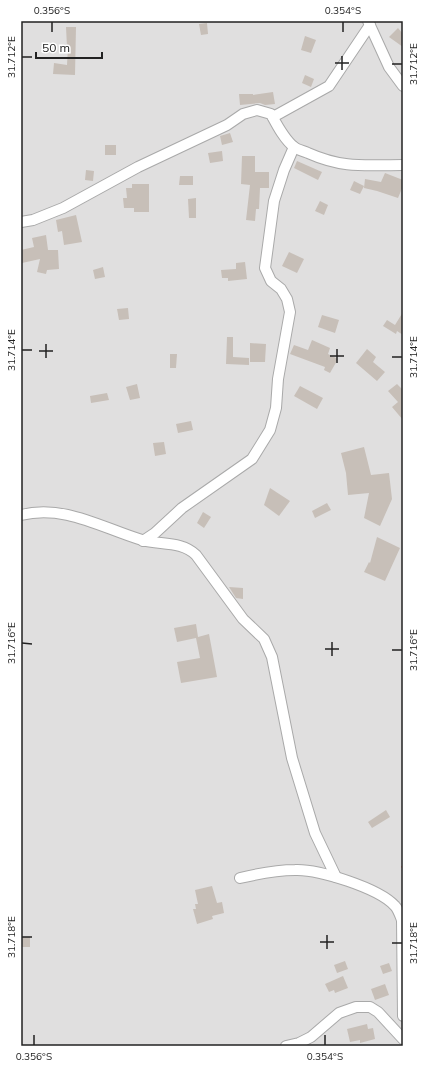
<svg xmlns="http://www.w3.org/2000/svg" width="424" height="1067" font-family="Mulish,sans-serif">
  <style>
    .residential { fill: #e0dfdf }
    .building { fill: #c7bfb8 }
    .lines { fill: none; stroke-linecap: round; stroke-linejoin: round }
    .street-casing { stroke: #a9a9a9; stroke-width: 12 }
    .path { stroke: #fa8072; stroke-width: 1.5; stroke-dasharray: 2 2; stroke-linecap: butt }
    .street { stroke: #fff; stroke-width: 10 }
    .ticks { fill: none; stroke: #222; stroke-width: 1.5 }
    .neatline { fill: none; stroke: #222; stroke-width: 1.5 }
    .ticks-label { font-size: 10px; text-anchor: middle; fill: #222 }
  </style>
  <rect width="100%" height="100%" fill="#f2efe9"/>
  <rect class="residential" x="21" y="21" width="382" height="1025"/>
  <g class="building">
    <polygon points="207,23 208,34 201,35 199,24"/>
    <polygon points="66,27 76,27 75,75 53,74 54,63 67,65 68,47 67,47"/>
    <polygon points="398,28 403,34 403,47 389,37"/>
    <polygon points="305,36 316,40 311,53 301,50"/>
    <polygon points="305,75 314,79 311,87 302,83"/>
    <polygon points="273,92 275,104 265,105 260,103 240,105 239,94 253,94 253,95"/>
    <polygon points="230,133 233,142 222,145 220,136"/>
    <rect x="105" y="145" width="11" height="10"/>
    <polygon points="222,151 223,161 210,163 208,153"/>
    <polygon points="242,156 255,156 255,172 269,172 269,188 260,188 259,209 256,209 255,221 246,220 250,185 241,184"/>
    <polygon points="297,161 322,172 318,180 294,168"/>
    <polygon points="86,170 94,171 93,181 85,180"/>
    <polygon points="385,173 403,180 403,186 398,198 377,191 364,188 365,179 381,182"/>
    <polygon points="180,176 193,176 193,185 179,185"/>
    <polygon points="354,181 364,186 360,194 350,190"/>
    <polygon points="132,184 149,184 149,212 134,212 134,208 124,208 123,198 127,198 126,188 132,188"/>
    <polygon points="196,198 196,218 189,218 188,199"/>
    <polygon points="320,201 328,205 324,215 315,211"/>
    <polygon points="76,215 82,242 64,245 62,231 58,232 56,220"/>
    <polygon points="46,235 48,250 58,250 59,269 47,270 46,274 37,272 40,259 22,263 21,258 21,250 34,247 32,238"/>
    <polygon points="289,252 304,259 297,273 282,266"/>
    <polygon points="245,262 247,279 228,281 228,278 222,278 221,270 236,269 236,263"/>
    <polygon points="103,267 105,277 95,279 93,270"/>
    <polygon points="128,308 129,319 119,320 117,309"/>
    <polygon points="403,312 403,335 397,331 396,334 383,326 387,320 395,325"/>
    <polygon points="322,315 339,320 335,333 318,327"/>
    <polygon points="227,337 233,337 233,357 249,358 249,365 226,364"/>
    <polygon points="312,340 330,348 328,354 338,359 330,373 324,370 325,367 290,354 294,345 308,350"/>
    <polygon points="250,343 266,344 265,362 250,362"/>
    <polygon points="367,349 376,357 373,362 385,372 377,381 356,363"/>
    <polygon points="170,354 177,354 176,368 170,368"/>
    <polygon points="137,384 140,398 130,400 126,387"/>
    <polygon points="397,384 403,390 403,420 392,407 398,402 388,391"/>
    <polygon points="300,386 323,398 317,409 294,396"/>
    <polygon points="107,393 109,400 91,403 90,396"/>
    <polygon points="191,421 193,430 178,433 176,424"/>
    <polygon points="164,442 166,454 155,456 153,443"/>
    <polygon points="364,447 371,475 389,473 392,499 380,526 364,518 369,493 348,495 346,473 341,453"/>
    <polygon points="270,488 290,501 279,516 264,505"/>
    <polygon points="327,503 331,510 315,518 312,511"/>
    <polygon points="203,512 211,517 204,528 197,523"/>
    <polygon points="377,537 400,548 385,581 364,572 369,562 370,563"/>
    <polygon points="229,587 243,588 243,599 236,598"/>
    <polygon points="196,624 198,637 209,634 217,677 181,683 177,662 200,658 196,638 177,642 174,628"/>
    <polygon points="386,810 390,817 372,828 368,822"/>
    <polygon points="212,886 217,903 222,902 224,913 212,916 213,919 197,924 193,909 196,909 195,904 198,904 195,890"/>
    <rect x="21" y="937" width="9" height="10"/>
    <polygon points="345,961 348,969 337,973 334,965"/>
    <polygon points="389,963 392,971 383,974 380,966"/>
    <polygon points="343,976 348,988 335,993 334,990 329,992 325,984"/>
    <polygon points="385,984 389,995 375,1000 371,989"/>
    <polygon points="367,1024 368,1029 373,1028 375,1039 360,1043 360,1040 350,1042 347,1029"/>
  </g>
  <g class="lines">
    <g class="street-casing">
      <g id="street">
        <polyline points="368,21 389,67 403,86"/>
        <polyline points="273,117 329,86 370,25"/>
        <path d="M21 222 33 220 63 208 138 167 227 125 243 114 257 110 271 114C277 125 284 139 294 147 298 150 304 151 308 153 344 169 366 165 403 165"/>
        <path d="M21 515C64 504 102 528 142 540 160 545 182 541 196 555L243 619 264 639 272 657 292 758 315 833 336 877"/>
        <polyline points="143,541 155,533 182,508 252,459 270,430 276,408 278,379 290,312 287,299 281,289 271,281 265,268 274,201 284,170 294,147"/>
        <path d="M240 878C257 874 277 870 295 870 318 869 379 888 395 906 398 909 400 915 402 920L403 1016"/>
        <polyline points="286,1046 299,1043 311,1037 339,1013 356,1007 370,1007 378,1012 403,1039"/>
      </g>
    </g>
    <polyline class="path" points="402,866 403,873"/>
    <use href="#street" class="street"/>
  </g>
  <path class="ticks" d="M52 32V22M343 32V22M22 57H32M335 63H349M392 64H402M342 70V56M22 350H32M39 351H53M330 356H344M392 357H402M46 358V344M337 363V349M22 643 32 644M325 649H339M392 650H402M332 656V642M22 937H32M320 942H334M392 943H402M327 949V935M34 1045V1035M325 1045V1035"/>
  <rect width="424" height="1067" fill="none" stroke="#ffffff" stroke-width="44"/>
  <path d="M36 52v6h66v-6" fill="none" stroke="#222222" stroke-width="2"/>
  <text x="42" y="52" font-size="12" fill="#222222" stroke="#ffffff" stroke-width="3" paint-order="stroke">50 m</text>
  <rect x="22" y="22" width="380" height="1023" class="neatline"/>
  <g class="ticks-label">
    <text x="52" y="14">0.356°S</text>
    <text x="343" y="14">0.354°S</text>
    <text transform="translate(11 57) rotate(-90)" y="4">31.712°E</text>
    <text transform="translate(413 64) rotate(-90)" y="4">31.712°E</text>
    <text transform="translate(11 350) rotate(-90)" y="4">31.714°E</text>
    <text transform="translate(413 357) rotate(-90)" y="4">31.714°E</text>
    <text transform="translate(11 643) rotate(-90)" y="4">31.716°E</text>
    <text transform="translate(413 650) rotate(-90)" y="4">31.716°E</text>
    <text transform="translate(11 937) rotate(-90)" y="4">31.718°E</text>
    <text transform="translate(413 943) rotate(-90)" y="4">31.718°E</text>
    <text x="34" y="1060">0.356°S</text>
    <text x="325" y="1060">0.354°S</text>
  </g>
</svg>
